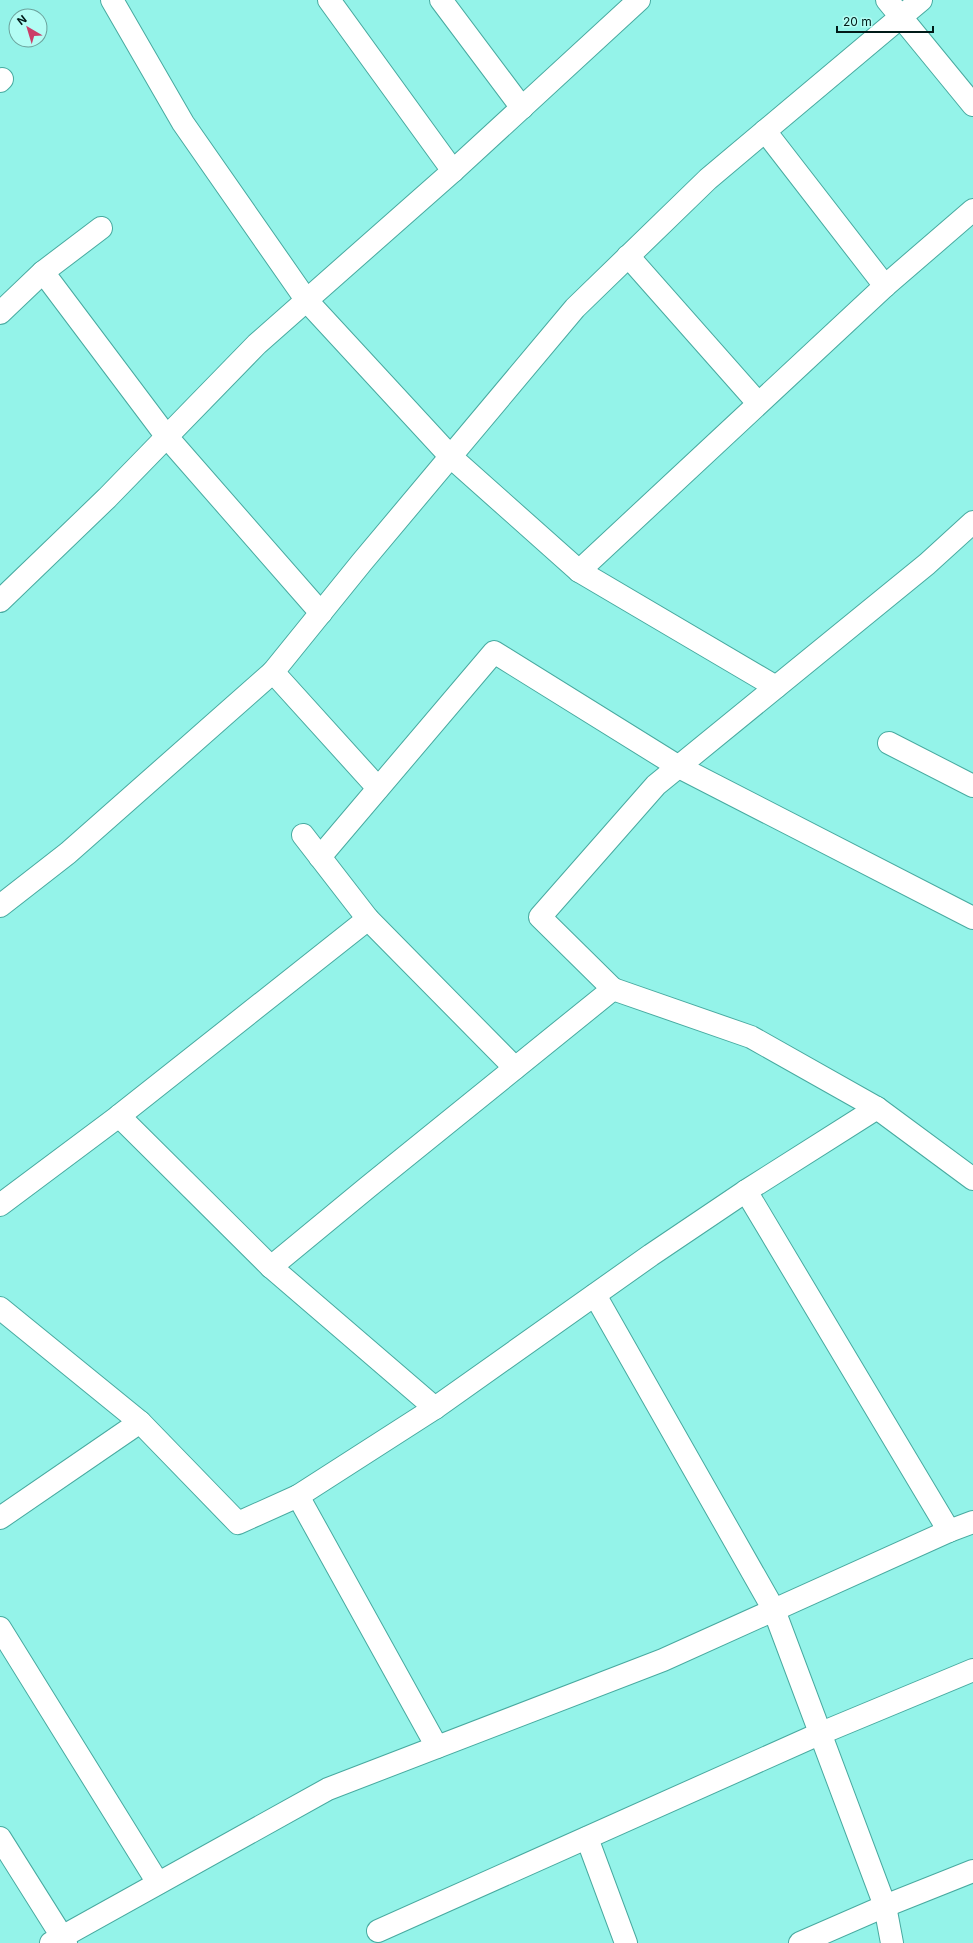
<svg xmlns="http://www.w3.org/2000/svg" width="973" height="1943" font-family="Inter,sans-serif">
  <style>
    .lines { fill: none; stroke-linecap: round; stroke-linejoin: round }
    .street-casing { stroke: #48aaa0; stroke-width: 24 }
    .street { stroke: #fff; stroke-width: 22 }
  </style>
  <rect width="100%" height="100%" fill="#94f3e9"/>
  <g class="lines">
    <g class="street-casing">
      <g id="street">
        <polyline points="112,0 183,123 307,301 451,457 579,571 776,687"/>
        <polyline points="329,0 453,171"/>
        <polyline points="441,0 522,108"/>
        <polyline points="887,0 973,105"/>
        <polyline points="0,81 2,79"/>
        <polyline points="765,131 885,286"/>
        <polyline points="628,256 758,403"/>
        <polyline points="43,272 167,437 321,613"/>
        <polyline points="0,313 43,272 101,228"/>
        <polyline points="579,571 885,286 973,210"/>
        <polyline points="0,601 107,498 257,344 453,171 639,0"/>
        <polyline points="273,672 378,788"/>
        <polyline points="889,743 973,786"/>
        <polyline points="303,835 368,919 515,1068"/>
        <polyline points="320,857 494,652 679,767 973,918"/>
        <polyline points="0,906 68,853 273,672 362,562 575,308 708,179 921,0"/>
        <polyline points="613,989 751,1037 877,1108"/>
        <polyline points="119,1116 271,1267 435,1408"/>
        <polyline points="746,1191 949,1531"/>
        <polyline points="0,1205 119,1116 368,919"/>
        <polyline points="271,1267 368,1187 613,989 540,917 656,785 927,564 973,522"/>
        <polyline points="595,1295 774,1610 885,1906 892,1943"/>
        <polyline points="0,1308 140,1422 238,1523 298,1496 437,1747"/>
        <polyline points="298,1496 435,1408 651,1255 746,1191 877,1108 973,1179"/>
        <polyline points="0,1518 140,1422"/>
        <polyline points="0,1628 158,1883"/>
        <polyline points="0,1838 66,1943"/>
        <polyline points="587,1838 626,1943"/>
        <polyline points="378,1931 819,1734 973,1670"/>
        <polyline points="51,1943 328,1789 663,1660 949,1531 973,1522"/>
        <polyline points="800,1943 885,1906 973,1871"/>
      </g>
    </g>
    <use href="#street" class="street"/>
  </g>
  <g transform="translate(28 28) rotate(322)"><circle r="19" fill="#b3fdf4" stroke="#6ba29c"/>
  <path d="M0-3L7 15L0 10L-7 15Z" fill="#cb3d68"/>
  <text y="-6" font-size="11" font-weight="bold" text-anchor="middle" fill="#001a18">N</text>
  </g>
  <path d="M837 26v6h96v-6" fill="none" stroke="#001a18" stroke-width="2"/>
  <text x="843" y="26" font-size="12" fill="#001a18" stroke="#b3fdf4" stroke-width="3" paint-order="stroke">20 m</text>
</svg>
